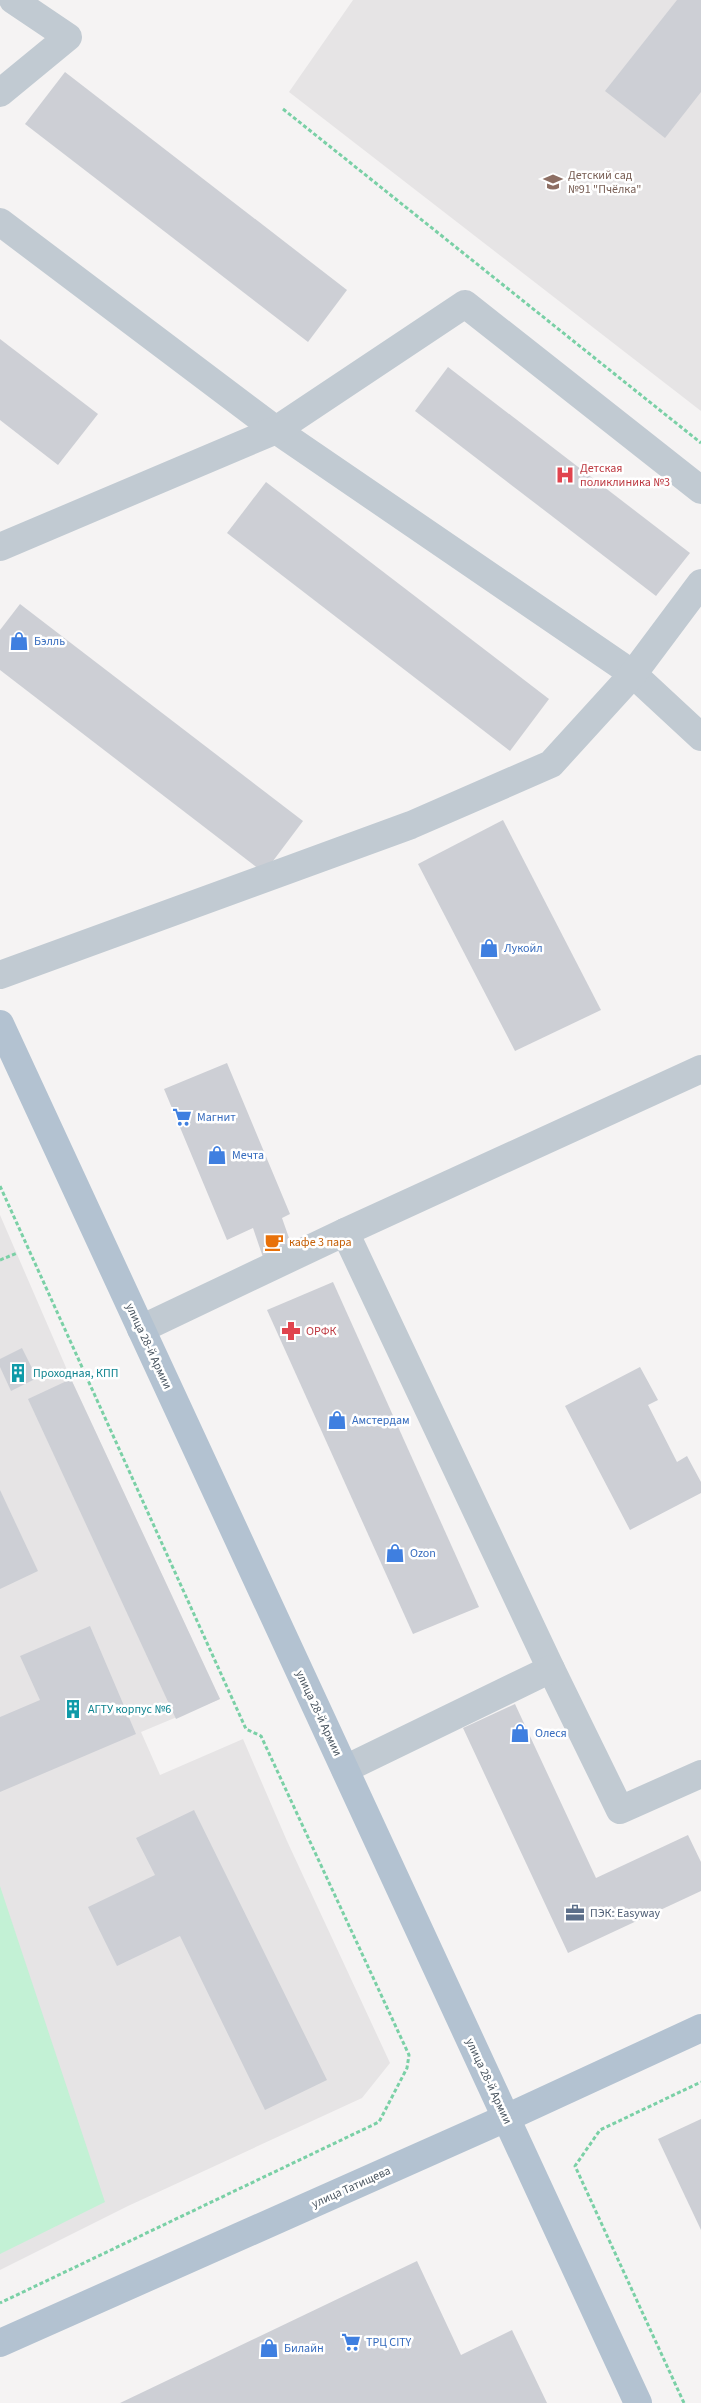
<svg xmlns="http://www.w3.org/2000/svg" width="701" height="2403" font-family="'Source Sans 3',sans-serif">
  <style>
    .education { fill: #e6e4e5 }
    .green { fill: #c3f1d5 }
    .building { fill: #cdcfd5 }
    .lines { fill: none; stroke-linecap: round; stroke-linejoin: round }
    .path { stroke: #7ad0a6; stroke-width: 3; stroke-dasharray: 4 2.5; stroke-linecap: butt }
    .minor { stroke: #c1cad2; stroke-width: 28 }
    .major { stroke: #b3c2d1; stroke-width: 28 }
    .labels { text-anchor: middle; stroke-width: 5; stroke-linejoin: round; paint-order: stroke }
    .education-label { font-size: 12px; fill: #785e54; stroke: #fff; text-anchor: start }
    .health-label { font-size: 12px; fill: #be3a42; stroke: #fff; text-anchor: start }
    .shop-label { font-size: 12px; fill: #366cbe; stroke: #fff; text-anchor: start }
    .food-label { font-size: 12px; fill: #c56008; stroke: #fff; text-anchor: start }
    .street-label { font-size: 12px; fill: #4a5661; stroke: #fff }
    .culture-label { font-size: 12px; fill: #0d838f; stroke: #fff; text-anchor: start }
    .service-label { font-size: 12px; fill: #4e5e75; stroke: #fff; text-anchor: start }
  </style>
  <rect width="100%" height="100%" fill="#f5f3f3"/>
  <g class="education">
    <polygon points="353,0 701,0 701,411 289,92"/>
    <polygon points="0,1215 71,1379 220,1699 141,1732 160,1775 243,1739 287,1841 390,2063 362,2098 128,2206 0,2270"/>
  </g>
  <polygon class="green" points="0,1886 105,2202 0,2254"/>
  <g class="building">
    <polygon points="677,0 701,0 701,92 665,138 605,91"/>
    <polygon points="65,72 347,290 308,342 25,124"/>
    <polygon points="0,339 98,414 58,465 0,420"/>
    <polygon points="448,367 690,553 656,596 415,411"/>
    <polygon points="266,482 549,699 510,751 227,533"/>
    <polygon points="20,604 303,821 264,873 0,670 0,630"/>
    <polygon points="503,820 601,1010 515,1051 418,864"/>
    <polygon points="227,1063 290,1214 282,1218 295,1255 266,1266 253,1228 227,1240 164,1089"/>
    <polygon points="333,1282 479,1607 413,1634 267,1310"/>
    <polygon points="22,1348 37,1378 11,1391 0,1367 0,1359"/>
    <polygon points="640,1367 658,1400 648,1405 677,1462 687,1456 701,1482 701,1493 630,1530 565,1406"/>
    <polygon points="71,1379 220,1699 176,1719 28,1399"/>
    <polygon points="0,1490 38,1571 0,1589"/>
    <polygon points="90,1626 136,1734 0,1792 0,1717 40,1700 20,1656"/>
    <polygon points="515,1704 596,1878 688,1835 701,1862 701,1891 568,1953 463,1728"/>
    <polygon points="194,1810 327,2080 265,2110 180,1936 117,1966 88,1907 155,1875 136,1838"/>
    <polygon points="701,2119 701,2230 658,2139"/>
    <polygon points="417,2261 461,2355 512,2330 547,2403 120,2403"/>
  </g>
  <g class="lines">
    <g class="path">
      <polyline points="283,109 701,443"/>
      <polyline points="0,1186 246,1729 261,1736 409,2055 407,2068 379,2122 0,2303"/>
      <polyline points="0,1260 17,1253"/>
      <polyline points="684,2403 575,2166 600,2130 701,2082"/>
    </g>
    <g class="minor">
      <polyline points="0,93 68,37 13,0"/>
      <polyline points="0,222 276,430 633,674 701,737"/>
      <polyline points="0,547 276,430 465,304 701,490"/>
      <polyline points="0,975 411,825 551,764 633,674 701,583"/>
      <polyline points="345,1232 551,1669 620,1810 701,1774"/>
      <polyline points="141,1329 345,1232 701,1069"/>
      <polyline points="345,1769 551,1669"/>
    </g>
    <g class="major">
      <polyline points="0,1024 638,2403"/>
      <polyline points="0,2343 506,2118 701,2028"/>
    </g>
  </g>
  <defs>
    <g id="school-bare" transform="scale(1.5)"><path d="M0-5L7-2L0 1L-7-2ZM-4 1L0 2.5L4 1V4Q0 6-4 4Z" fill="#8d6e63" stroke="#fff" stroke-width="2.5" paint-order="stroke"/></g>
    <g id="hospital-bare" transform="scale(1.5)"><path d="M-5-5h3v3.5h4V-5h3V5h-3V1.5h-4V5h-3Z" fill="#e0444e" stroke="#fff" stroke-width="2.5" paint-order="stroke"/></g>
    <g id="shop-bare" transform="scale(1.5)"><path d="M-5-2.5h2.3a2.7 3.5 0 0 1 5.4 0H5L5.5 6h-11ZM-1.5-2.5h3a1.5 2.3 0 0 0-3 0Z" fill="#3f7fe0" stroke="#fff" stroke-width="2.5" paint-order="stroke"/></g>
    <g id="supermarket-bare" transform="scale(1.5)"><path d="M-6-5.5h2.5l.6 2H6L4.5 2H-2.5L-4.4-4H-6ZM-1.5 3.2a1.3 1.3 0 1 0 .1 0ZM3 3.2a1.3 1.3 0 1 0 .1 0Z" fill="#3f7fe0" stroke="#fff" stroke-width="2.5" paint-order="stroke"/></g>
    <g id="cafe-bare" transform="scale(1.5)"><path d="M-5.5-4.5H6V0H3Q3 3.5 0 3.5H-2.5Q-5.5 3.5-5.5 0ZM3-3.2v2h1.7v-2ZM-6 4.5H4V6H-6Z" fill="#e8710a" stroke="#fff" stroke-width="2.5" paint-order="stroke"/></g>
    <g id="pharmacy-bare" transform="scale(1.5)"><path d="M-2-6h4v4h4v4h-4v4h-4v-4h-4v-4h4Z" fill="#e0444e" stroke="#fff" stroke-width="2.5" paint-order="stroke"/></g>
    <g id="building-bare" transform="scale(1.5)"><path d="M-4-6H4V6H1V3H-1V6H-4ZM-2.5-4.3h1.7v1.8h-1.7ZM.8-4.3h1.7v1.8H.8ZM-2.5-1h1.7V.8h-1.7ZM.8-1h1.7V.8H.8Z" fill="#0f9aa8" stroke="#fff" stroke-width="2.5" paint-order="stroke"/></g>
    <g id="office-bare" transform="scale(1.5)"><path d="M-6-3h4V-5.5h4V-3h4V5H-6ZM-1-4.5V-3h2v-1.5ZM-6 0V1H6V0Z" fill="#5c6f8a" stroke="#fff" stroke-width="2.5" paint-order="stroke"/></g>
  </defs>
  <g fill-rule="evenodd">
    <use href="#school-bare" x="553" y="182"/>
    <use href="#hospital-bare" x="565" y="475"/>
    <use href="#shop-bare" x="19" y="641"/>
    <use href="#shop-bare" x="489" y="948"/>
    <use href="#supermarket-bare" x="182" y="1117"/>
    <use href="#shop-bare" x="217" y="1155"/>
    <use href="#cafe-bare" x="274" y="1242"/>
    <use href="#pharmacy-bare" x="291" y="1331"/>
    <use href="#building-bare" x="18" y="1373"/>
    <use href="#shop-bare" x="337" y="1420"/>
    <use href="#shop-bare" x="395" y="1553"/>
    <use href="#building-bare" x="73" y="1709"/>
    <use href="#shop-bare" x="520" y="1733"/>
    <use href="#office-bare" x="575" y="1913"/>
    <use href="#supermarket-bare" x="351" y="2342"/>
    <use href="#shop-bare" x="269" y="2348"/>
  </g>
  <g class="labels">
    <g class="education-label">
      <text x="568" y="179">Детский сад<tspan x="568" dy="14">№91 "Пчёлка"</tspan></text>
    </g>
    <g class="health-label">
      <text x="580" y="472">Детская<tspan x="580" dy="14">поликлиника №3</tspan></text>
      <text x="306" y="1335">ОРФК</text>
    </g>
    <g class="shop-label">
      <text x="34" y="645">Бэлль</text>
      <text x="504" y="952">Лукойл</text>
      <text x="197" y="1121">Магнит</text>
      <text x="232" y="1159">Мечта</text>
      <text x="352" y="1424">Амстердам</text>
      <text x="410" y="1557">Ozon</text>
      <text x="535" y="1737">Олеся</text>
      <text x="366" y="2346">ТРЦ CITY</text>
      <text x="284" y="2352">Билайн</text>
    </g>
    <g class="food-label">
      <text x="289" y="1246">кафе 3 пара</text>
    </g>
    <g class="street-label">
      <text transform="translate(149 1346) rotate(65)" y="4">улица 28-й Армии</text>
      <text transform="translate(319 1713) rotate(65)" y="4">улица 28-й Армии</text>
      <text transform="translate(489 2081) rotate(65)" y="4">улица 28-й Армии</text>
      <text transform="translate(351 2187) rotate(-24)" y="4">улица Татищева</text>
    </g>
    <g class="culture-label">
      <text x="33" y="1377">Проходная, КПП</text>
      <text x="88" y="1713">АГТУ корпус №6</text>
    </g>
    <g class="service-label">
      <text x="590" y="1917">ПЭК: Easyway</text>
    </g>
  </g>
</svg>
